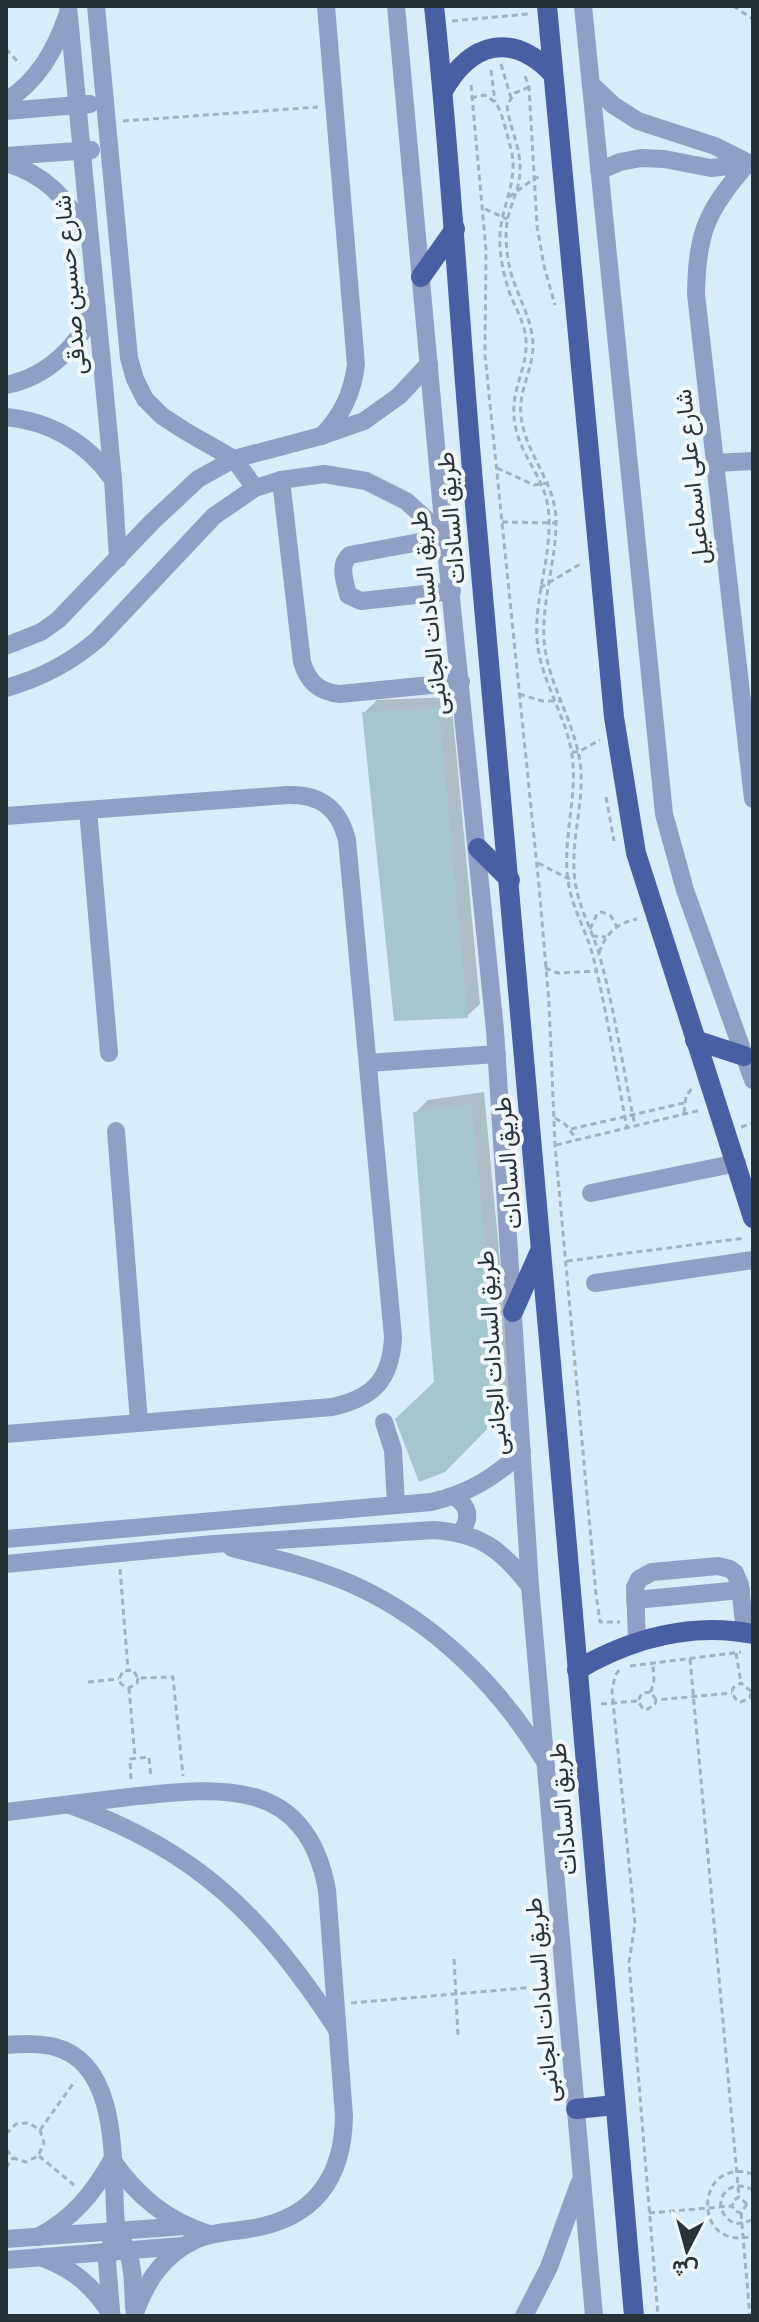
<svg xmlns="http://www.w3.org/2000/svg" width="759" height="2322" font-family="Barlow,Vazirmatn,sans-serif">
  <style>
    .shadow { fill: #0003 }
    .building { fill: #a4c6cc }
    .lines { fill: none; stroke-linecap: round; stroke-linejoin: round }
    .path { stroke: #a0b2be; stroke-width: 3; stroke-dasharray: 6 4; stroke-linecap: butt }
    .minor { stroke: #8f9fc5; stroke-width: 18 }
    .major { stroke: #475fa3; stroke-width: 20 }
    .labels { text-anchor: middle; stroke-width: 8; stroke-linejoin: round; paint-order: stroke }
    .street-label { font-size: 24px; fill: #283239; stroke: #f2f7fb }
  </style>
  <rect width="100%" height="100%" fill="#d8edfb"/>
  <g class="shadow">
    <polygon points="451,697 480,1004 467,1016 364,713 377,700"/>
    <polygon points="484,1092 513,1400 444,1470 415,1113 428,1100"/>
  </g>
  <g class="building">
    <polygon points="439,708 468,1018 394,1021 362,712"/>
    <polygon points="472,1104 501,1415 445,1472 419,1482 395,1419 434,1382 413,1112"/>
  </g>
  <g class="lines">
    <g class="path">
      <polyline points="733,6 753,19"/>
      <polyline points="452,21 528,14"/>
      <polyline points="6,49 20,64"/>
      <polyline points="501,64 511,98"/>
      <polyline points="491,70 495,102"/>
      <polyline points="525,76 529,87 537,226 544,266 555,305"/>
      <polyline points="471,85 486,250 485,355 539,886 549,1003 555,1145 596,1594 600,1622 620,1622"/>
      <path d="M529 87 515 93 507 105C509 127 521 147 520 170 520 187 512 201 508 217 505 230 506 245 508 259 512 289 533 316 533 346 533 370 518 391 521 416 525 453 554 480 556 518 557 558 542 598 544 639 547 686 578 724 581 772 583 808 570 844 575 880 578 907 592 929 599 954 615 1010 623 1069 635 1126"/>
      <path d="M471 98 484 95C498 101 500 110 504 123 508 139 514 154 513 170 511 198 498 216 500 247 501 263 505 279 510 294 516 309 525 324 526 340 528 372 507 392 516 429 522 457 544 478 548 507 554 551 534 595 537 639 540 681 566 714 572 755 578 797 562 839 568 881 572 908 586 930 593 956 607 1012 616 1071 627 1128"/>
      <polyline points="123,121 318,107"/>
      <polyline points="509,197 535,178 543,177"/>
      <polyline points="485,209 507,219"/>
      <polyline points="497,468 534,485 549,483"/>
      <polyline points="502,522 556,523"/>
      <polyline points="540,588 582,563"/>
      <polyline points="519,694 542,701 561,701"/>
      <polyline points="572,752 578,752 600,740"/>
      <polyline points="606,797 614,841"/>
      <polyline points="538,863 567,878 574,879"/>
      <polyline points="590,929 597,914 602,912 611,916 617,927"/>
      <polyline points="592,936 606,937"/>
      <path d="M599 953C605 934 617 923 637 919"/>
      <polyline points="545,968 558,973 596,971"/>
      <polyline points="684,1113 686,1096 693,1087"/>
      <polyline points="555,1118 566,1125 577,1140"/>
      <polyline points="741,1127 753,1123"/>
      <polyline points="571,1129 684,1103"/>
      <polyline points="556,1145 701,1110"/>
      <polyline points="567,1261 745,1238"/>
      <polyline points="120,1569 128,1669"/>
      <polyline points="736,1653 741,1683"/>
      <polyline points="690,1659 739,2197"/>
      <polyline points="630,1666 741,1652"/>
      <polyline points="619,1670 615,1676 612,1691 635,1924 629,1962 658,2316"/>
      <polyline points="138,1678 137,1683 129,1688 121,1684 119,1679 123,1671 133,1670 138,1678 173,1677 183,1776"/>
      <polyline points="88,1682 119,1679"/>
      <polyline points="129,1688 135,1758"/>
      <polyline points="651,1692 654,1680 653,1665"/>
      <polyline points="751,1693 750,1698 741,1702 737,1701 732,1693 733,1688 741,1683 753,1693"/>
      <polyline points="656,1700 651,1692 642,1693 638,1701 643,1709 648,1709 655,1704 656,1700 732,1693"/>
      <polyline points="601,1704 637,1701"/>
      <polyline points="131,1779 130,1759 149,1757 151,1778"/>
      <polyline points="454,1959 458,2035"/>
      <polyline points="351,2003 547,1986"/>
      <polyline points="40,2130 75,2081"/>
      <polyline points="6,2134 16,2124 29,2123 40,2130 44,2143 38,2156 26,2162 13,2158 6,2149"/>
      <polyline points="39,2156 74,2185"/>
      <polyline points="6,2168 13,2158"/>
      <path d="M753 2174C694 2155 691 2253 753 2236"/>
      <path d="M753 2190C725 2174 706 2210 736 2224L753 2220"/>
      <polyline points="747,2204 741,2213 735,2211 732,2206 734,2200 739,2197 747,2204 753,2204"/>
      <polyline points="649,2213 732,2206"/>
      <polyline points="741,2213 750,2316"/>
    </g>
    <g class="minor">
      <polyline points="68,6 113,479 118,559"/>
      <polyline points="96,6 129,358 135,379 145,399 162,416 185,431 234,459 255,488"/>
      <polyline points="396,6 441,500 495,1030 530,1586 594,2316"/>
      <polyline points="583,6 664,814 685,890 753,1080"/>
      <polyline points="591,84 613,105 638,121 715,146 753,165"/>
      <path d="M6 101C38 81 55 50 67 16"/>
      <polyline points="6,111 90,104"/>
      <polyline points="6,156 91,150"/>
      <path d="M6 163C42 173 69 198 84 233"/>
      <path d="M747 164C707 211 697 231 696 294L753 799"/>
      <polyline points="599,171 620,162 641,158 664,159 711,168 747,164"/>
      <path d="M6 385C47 377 83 344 94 304"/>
      <path d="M6 417C49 421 86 442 111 477"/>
      <path d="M322 436C342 415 352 394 356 365L326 6"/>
      <polyline points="715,463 753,461"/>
      <path d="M281 480 302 662C308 682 319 692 340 694L461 682"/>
      <path d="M446 537 350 555C338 565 345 581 348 595L361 601 452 591"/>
      <polyline points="6,646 41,632 58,620 152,522 198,479 234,459 321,436 364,421 399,396 429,364"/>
      <path d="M6 688C42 678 70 663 98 639L214 516 255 488 281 480 324 474 366 481 406 501 446 537"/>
      <polyline points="88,810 109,1053"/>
      <path d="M6 816 288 795C320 794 339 808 347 840L393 1337C391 1379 374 1398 332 1407L6 1434"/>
      <polyline points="368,1063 497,1054"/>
      <polyline points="116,1131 139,1422"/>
      <polyline points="591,1193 737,1163"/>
      <polyline points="595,1283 753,1260"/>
      <polyline points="384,1422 393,1450 396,1505"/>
      <path d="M455 1497C469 1506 471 1518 461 1532"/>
      <path d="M6 1539 431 1502C467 1494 494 1478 522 1452"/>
      <path d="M232 1548C273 1558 316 1568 354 1585 435 1622 499 1686 544 1760"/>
      <path d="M6 1564 214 1544 434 1530C480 1533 502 1550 529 1585"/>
      <polyline points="635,1600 741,1590"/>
      <polyline points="637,1641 635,1587 639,1579 652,1572 718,1566 730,1569 735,1573 740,1585 745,1633"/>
      <path d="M70 1805C198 1850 263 1917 336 2028"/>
      <path d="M6 1812C47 1807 88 1802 129 1797 220 1787 306 1776 327 1890L344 2116C343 2180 313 2220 248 2229 230 2232 212 2232 195 2240 163 2255 146 2282 135 2313"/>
      <path d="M6 2045C22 2044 39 2043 55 2047 123 2065 111 2171 116 2225 117 2235 125 2243 128 2253 134 2270 133 2290 134 2308"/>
      <path d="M38 2237C73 2218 93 2194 112 2160 137 2196 167 2221 209 2234"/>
      <polyline points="6,2239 185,2226"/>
      <path d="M43 2258C75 2270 94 2287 112 2316"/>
      <polyline points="6,2260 182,2246"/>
      <polyline points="111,2310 107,2262 112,2240"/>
      <polyline points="524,2316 549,2267 579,2184"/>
    </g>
    <g class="major">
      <path d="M434 6C452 172 460 339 475 505 530 1109 581 1712 634 2316"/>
      <polyline points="547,6 614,717 636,853 753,1218"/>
      <path d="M443 91C471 42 512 31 553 74"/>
      <polyline points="421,277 455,229"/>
      <polyline points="478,848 510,880"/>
      <polyline points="695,1040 744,1056"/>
      <polyline points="513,1312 540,1251"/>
      <path d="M577 1670C630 1639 691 1622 753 1634"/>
      <polyline points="576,2109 615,2105"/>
    </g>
  </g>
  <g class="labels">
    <g class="street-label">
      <text transform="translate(70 285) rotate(-95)" y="8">شارع حسين صدقى</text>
      <text transform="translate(692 477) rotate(-96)" y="8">شارع على اسماعيل</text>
      <text transform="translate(451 518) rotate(-95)" y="8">طريق السادات</text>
      <text transform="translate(429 613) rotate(-96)" y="8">طريق السادات الجانبى</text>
      <text transform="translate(508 1163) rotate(-95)" y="8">طريق السادات</text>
      <text transform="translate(492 1353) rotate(-94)" y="8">طريق السادات الجانبى</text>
      <text transform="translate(563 1809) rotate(-95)" y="8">طريق السادات</text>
      <text transform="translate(542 2000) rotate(-95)" y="8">طريق السادات الجانبى</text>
    </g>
  </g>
  <rect width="759" height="2322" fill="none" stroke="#283239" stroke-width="16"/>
  <g transform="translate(687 2250) rotate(186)" stroke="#f2f7fb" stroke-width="6" paint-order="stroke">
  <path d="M0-6L14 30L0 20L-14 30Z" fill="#283239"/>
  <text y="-12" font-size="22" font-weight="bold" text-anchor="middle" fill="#283239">ش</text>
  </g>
</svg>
